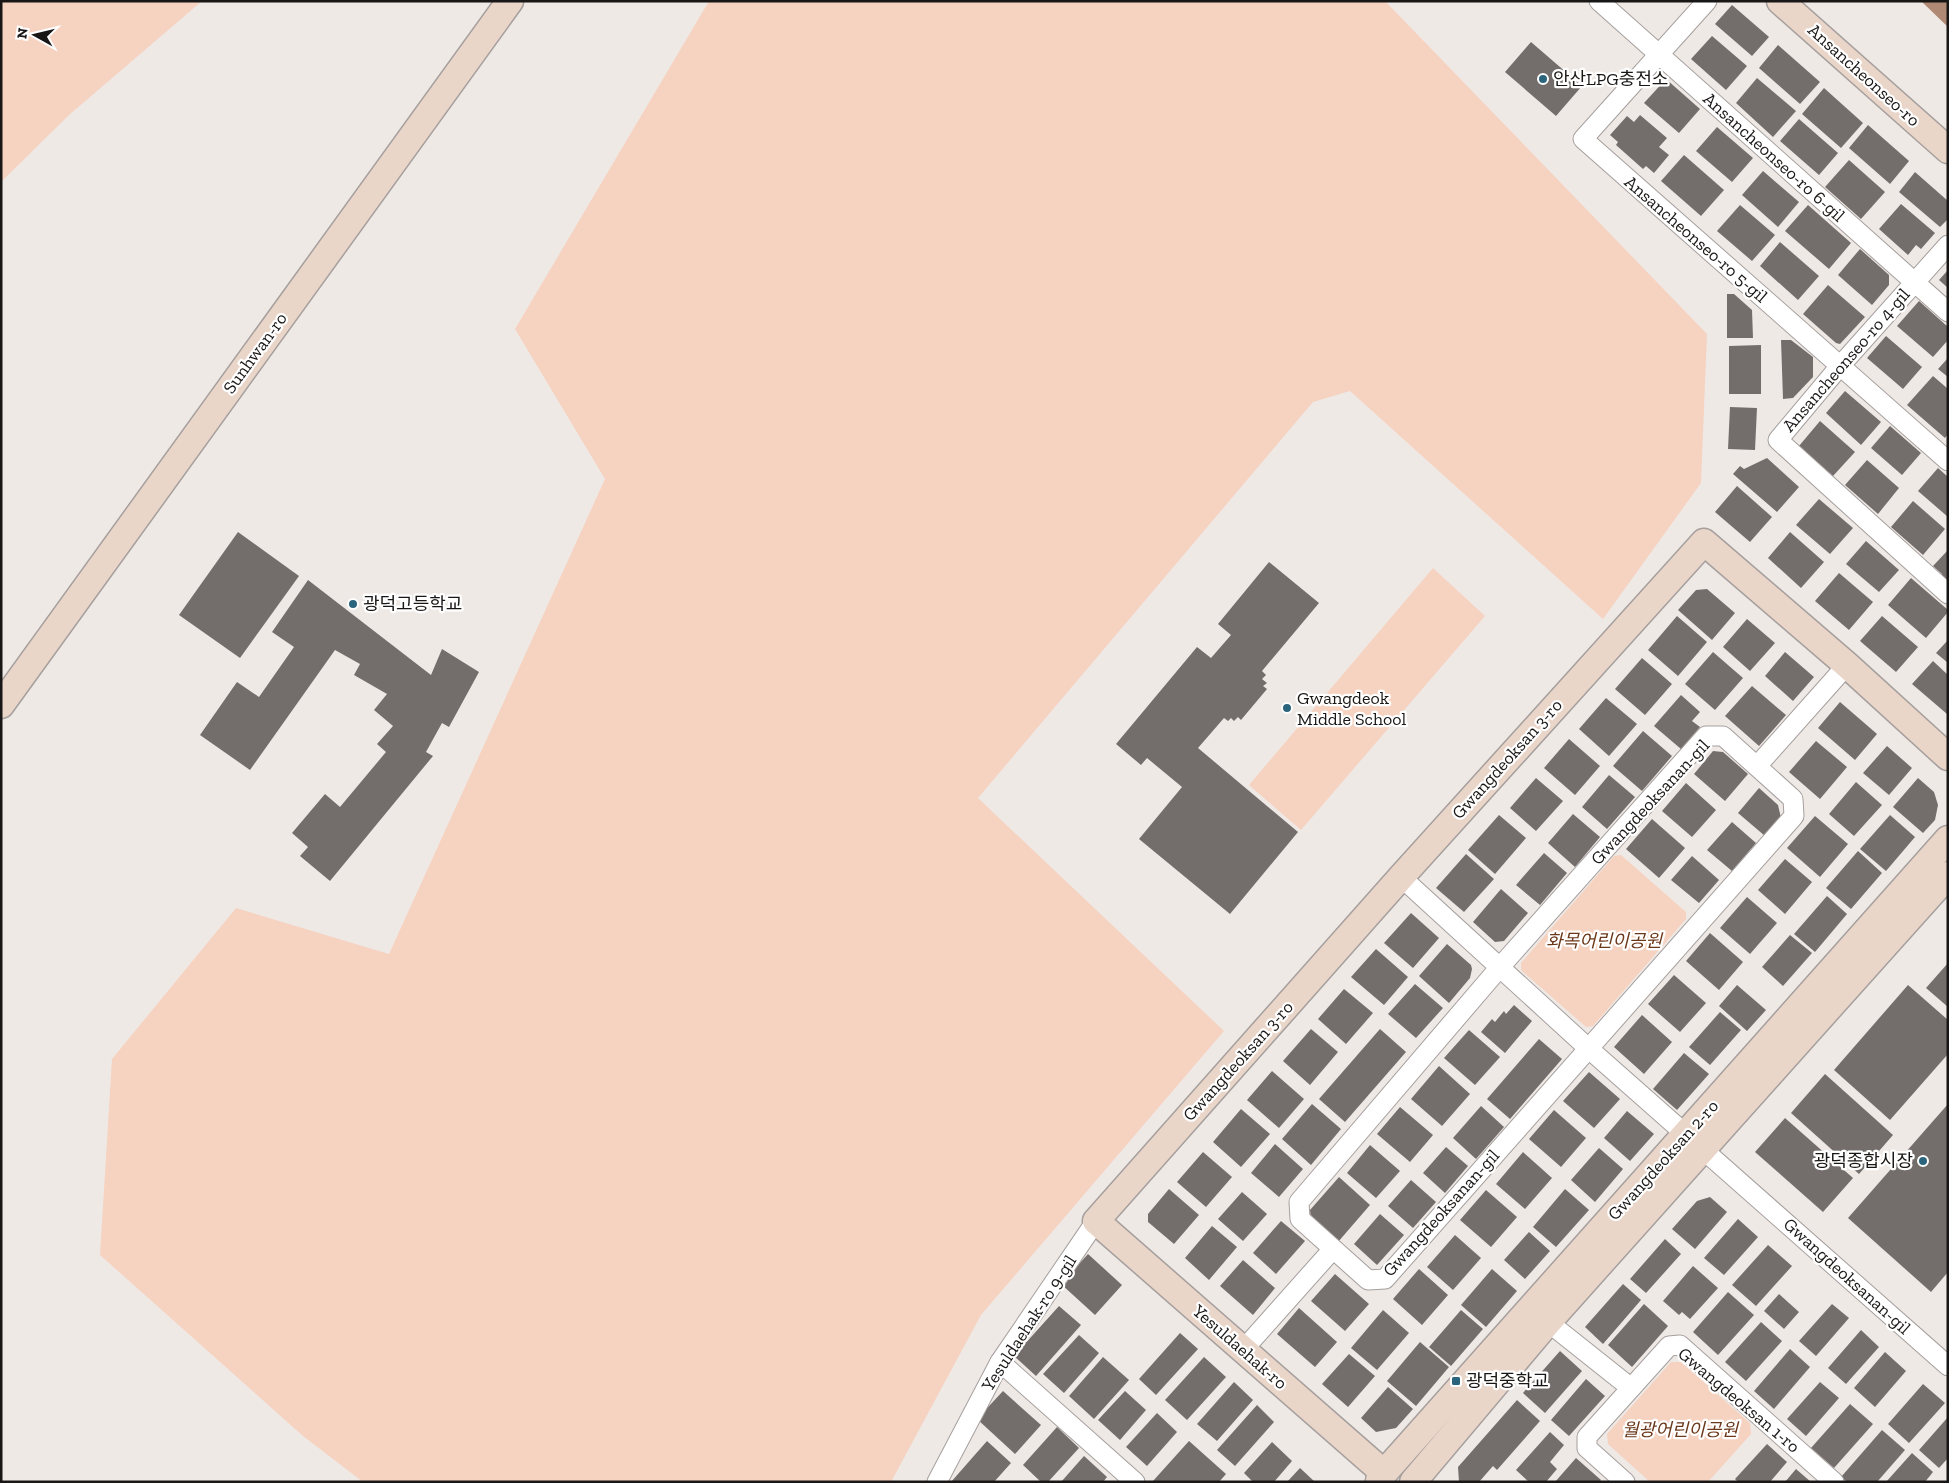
<svg xmlns="http://www.w3.org/2000/svg" width="1949" height="1483" font-family="'Zilla Slab','Noto Sans KR',serif">
  <style>
    .green { fill: #f6d2c0 }
    .water { fill: #b08975 }
    .building { fill: #736e6c }
    .lines { fill: none; stroke-linecap: round; stroke-linejoin: round }
    .street-casing { stroke: #a59f9d; stroke-width: 21 }
    .secondary-casing { stroke: #a59f9d; stroke-width: 29 }
    .street { stroke: #fff; stroke-width: 19 }
    .secondary { stroke: #ead5c9; stroke-width: 26 }
    .poi-dot { fill: #2a657d; stroke: #fff; stroke-width: 2 }
    .labels { text-anchor: middle; stroke-width: 4.5; stroke-linejoin: round; paint-order: stroke }
    .street-label { font-size: 18px; fill: #191716; stroke: #fff }
    .poi-label { font-size: 18px; fill: #191716; stroke: #fff; text-anchor: start }
    .park-label { font-size: 18px; font-style: italic; fill: #6b3719; stroke: #fff }
  </style>
  <rect width="100%" height="100%" fill="#efe9e6"/>
  <g class="green">
    <polygon points="1,1 202,1 69,115 1,182"/>
    <polygon points="709,1 1385,1 1707,334 1701,483 1603,619 1350,391 1313,402 978,798 1224,1031 981,1315 891,1482 363,1482 303,1436 100,1255 112,1059 236,908 389,954 605,479 515,329"/>
    <polygon points="1433,568 1485,616 1301,830 1249,785"/>
    <polygon points="1621,855 1686,912 1686,919 1593,1026 1586,1027 1521,970 1521,963 1614,856"/>
    <polygon points="1671,1362 1681,1362 1750,1423 1751,1434 1708,1482 1650,1482 1608,1444 1607,1434"/>
  </g>
  <polygon class="water" points="1921,1 1948,1 1948,27"/>
  <g class="building">
    <polygon points="1732,5 1769,37 1752,56 1715,24"/>
    <polygon points="1712,36 1747,66 1726,90 1691,59"/>
    <polygon points="1531,42 1582,86 1556,116 1505,72"/>
    <polygon points="1778,45 1820,82 1800,104 1759,68"/>
    <polygon points="1757,78 1796,111 1773,137 1736,103"/>
    <polygon points="1666,79 1700,109 1679,133 1644,103"/>
    <polygon points="1824,88 1863,123 1841,148 1802,114"/>
    <polygon points="1640,115 1667,138 1659,147 1669,155 1654,173 1646,166 1643,169 1616,145 1618,142 1610,135 1627,116 1634,122"/>
    <polygon points="1799,119 1838,153 1819,175 1780,141"/>
    <polygon points="1868,125 1909,161 1890,184 1849,148"/>
    <polygon points="1717,127 1753,158 1732,182 1696,151"/>
    <polygon points="1684,155 1724,190 1701,216 1661,181"/>
    <polygon points="1849,160 1885,192 1861,219 1825,187"/>
    <polygon points="1763,171 1799,202 1778,227 1742,195"/>
    <polygon points="1915,172 1948,201 1948,219 1940,227 1899,192"/>
    <polygon points="1901,204 1935,233 1921,249 1916,245 1908,255 1879,229"/>
    <polygon points="1740,205 1775,235 1752,261 1717,231"/>
    <polygon points="1808,205 1851,243 1829,269 1785,231"/>
    <polygon points="1780,242 1819,276 1798,300 1760,266"/>
    <polygon points="1860,249 1889,275 1889,285 1872,305 1838,275"/>
    <polygon points="1948,270 1948,288 1939,280"/>
    <polygon points="1828,285 1865,317 1840,344 1836,343 1803,314"/>
    <polygon points="1727,294 1734,294 1752,310 1753,338 1727,338"/>
    <polygon points="1919,301 1948,327 1948,340 1933,357 1897,326"/>
    <polygon points="1886,336 1922,367 1903,389 1867,358"/>
    <polygon points="1781,340 1791,340 1813,357 1813,377 1793,398 1783,399"/>
    <polygon points="1761,345 1761,394 1729,394 1729,346"/>
    <polygon points="1948,358 1948,377 1938,369"/>
    <polygon points="1933,376 1948,389 1948,434 1945,438 1907,405"/>
    <polygon points="1845,391 1881,422 1861,445 1826,413"/>
    <polygon points="1730,407 1757,408 1755,450 1728,449"/>
    <polygon points="1820,421 1855,452 1833,476 1799,446"/>
    <polygon points="1890,426 1921,453 1902,475 1871,448"/>
    <polygon points="1767,458 1799,487 1777,512 1733,474 1740,466 1744,469"/>
    <polygon points="1867,460 1899,488 1878,514 1845,485"/>
    <polygon points="1938,468 1948,477 1948,517 1918,491"/>
    <polygon points="1737,486 1772,517 1750,542 1715,512"/>
    <polygon points="1819,499 1853,528 1830,554 1796,525"/>
    <polygon points="1913,501 1945,529 1923,555 1891,527"/>
    <polygon points="238,532 299,576 240,658 179,615"/>
    <polygon points="1790,532 1824,562 1801,588 1768,558"/>
    <polygon points="1866,541 1899,570 1879,592 1846,564"/>
    <polygon points="1948,550 1948,586 1938,578 1942,574 1933,566"/>
    <polygon points="1269,562 1319,603 1262,671 1266,675 1262,679 1267,683 1263,686 1267,689 1241,720 1238,717 1234,721 1231,718 1228,721 1224,718 1198,748 1298,832 1230,914 1139,839 1182,787 1147,758 1141,765 1116,744 1197,647 1211,658 1231,635 1218,624"/>
    <polygon points="1839,573 1873,602 1849,630 1815,601"/>
    <polygon points="1911,578 1948,610 1948,612 1926,638 1888,605"/>
    <polygon points="308,580 431,675 442,649 479,672 449,727 442,723 426,752 433,756 330,881 300,856 308,847 292,833 325,794 340,807 386,752 377,744 393,726 374,710 387,694 354,675 360,664 335,650 250,770 200,735 237,682 259,697 294,647 272,632"/>
    <polygon points="1707,589 1735,613 1712,640 1678,610 1696,590"/>
    <polygon points="1677,616 1707,642 1678,676 1648,650"/>
    <polygon points="1882,616 1918,647 1896,672 1860,641"/>
    <polygon points="1747,619 1775,643 1750,671 1723,647"/>
    <polygon points="1948,640 1948,663 1936,653"/>
    <polygon points="1713,652 1743,678 1715,710 1685,684"/>
    <polygon points="1785,652 1814,677 1793,701 1765,676"/>
    <polygon points="1642,658 1672,684 1645,715 1615,689"/>
    <polygon points="1933,661 1948,675 1947,714 1912,684"/>
    <polygon points="1752,686 1786,715 1759,746 1725,716"/>
    <polygon points="1681,695 1700,712 1692,721 1700,727 1681,749 1654,726"/>
    <polygon points="1606,698 1637,724 1609,756 1579,729"/>
    <polygon points="1840,702 1877,734 1855,760 1818,728"/>
    <polygon points="1643,731 1672,756 1642,791 1613,766"/>
    <polygon points="1569,739 1600,766 1575,795 1544,768"/>
    <polygon points="1816,741 1847,767 1820,799 1789,772"/>
    <polygon points="1887,746 1912,768 1889,795 1863,773"/>
    <polygon points="1713,751 1723,752 1748,774 1725,801 1694,774"/>
    <polygon points="1609,775 1635,797 1607,829 1582,807"/>
    <polygon points="1536,778 1563,801 1536,831 1510,808"/>
    <polygon points="1918,778 1934,792 1938,805 1935,820 1923,833 1893,807"/>
    <polygon points="1856,782 1882,805 1854,836 1829,814"/>
    <polygon points="1686,783 1716,810 1692,837 1662,811"/>
    <polygon points="1759,788 1778,805 1781,818 1765,836 1738,813"/>
    <polygon points="1573,814 1600,837 1575,867 1548,843"/>
    <polygon points="1499,815 1526,838 1495,874 1468,850"/>
    <polygon points="1890,815 1915,837 1886,871 1860,849"/>
    <polygon points="1815,816 1848,844 1820,877 1787,848"/>
    <polygon points="1652,819 1685,848 1659,878 1626,849"/>
    <polygon points="1732,822 1756,843 1732,871 1707,850"/>
    <polygon points="1858,851 1882,873 1851,909 1826,888"/>
    <polygon points="1544,853 1567,873 1540,905 1516,885"/>
    <polygon points="1466,854 1494,879 1464,912 1436,888"/>
    <polygon points="1692,856 1719,880 1699,903 1671,880"/>
    <polygon points="1785,859 1812,882 1785,914 1758,890"/>
    <polygon points="1501,889 1528,913 1504,941 1495,942 1473,922"/>
    <polygon points="1827,896 1847,914 1815,952 1794,934"/>
    <polygon points="1747,897 1777,923 1750,954 1720,928"/>
    <polygon points="1411,913 1439,938 1413,968 1384,943"/>
    <polygon points="1710,933 1743,962 1719,990 1686,961"/>
    <polygon points="1790,935 1812,953 1783,986 1762,967"/>
    <polygon points="1447,944 1471,965 1472,969 1470,978 1449,1003 1419,976"/>
    <polygon points="1376,949 1408,977 1384,1005 1351,977"/>
    <polygon points="1948,963 1948,1007 1926,988"/>
    <polygon points="1674,975 1706,1003 1680,1032 1648,1004"/>
    <polygon points="1415,984 1443,1008 1416,1038 1388,1014"/>
    <polygon points="1737,985 1766,1010 1747,1031 1719,1006"/>
    <polygon points="1908,985 1948,1020 1948,1054 1890,1120 1834,1070"/>
    <polygon points="1344,989 1373,1013 1346,1044 1318,1019"/>
    <polygon points="1514,1005 1532,1021 1505,1053 1481,1032 1492,1019 1495,1022 1504,1011 1506,1014"/>
    <polygon points="1720,1012 1741,1030 1710,1065 1689,1047"/>
    <polygon points="1642,1015 1672,1042 1644,1074 1614,1047"/>
    <polygon points="1311,1029 1338,1052 1310,1085 1283,1061"/>
    <polygon points="1380,1029 1406,1052 1345,1122 1319,1099"/>
    <polygon points="1469,1030 1500,1057 1475,1085 1444,1058"/>
    <polygon points="1539,1039 1562,1059 1510,1119 1487,1099"/>
    <polygon points="1684,1053 1709,1074 1677,1110 1653,1089"/>
    <polygon points="1439,1066 1470,1094 1442,1126 1411,1099"/>
    <polygon points="1272,1071 1304,1099 1279,1128 1247,1100"/>
    <polygon points="1589,1072 1620,1099 1594,1128 1563,1101"/>
    <polygon points="1825,1074 1893,1135 1859,1174 1791,1113"/>
    <polygon points="1312,1104 1341,1129 1311,1165 1282,1139"/>
    <polygon points="1948,1104 1948,1272 1931,1292 1848,1218"/>
    <polygon points="1481,1106 1504,1127 1476,1159 1453,1138"/>
    <polygon points="1400,1107 1433,1135 1410,1162 1377,1134"/>
    <polygon points="1241,1109 1270,1134 1241,1167 1213,1142"/>
    <polygon points="1554,1110 1586,1138 1561,1167 1529,1139"/>
    <polygon points="1627,1111 1654,1134 1630,1161 1604,1138"/>
    <polygon points="1785,1118 1853,1178 1823,1212 1755,1152"/>
    <polygon points="1275,1144 1303,1169 1279,1197 1251,1173"/>
    <polygon points="1370,1145 1400,1171 1376,1198 1347,1173"/>
    <polygon points="1446,1147 1468,1166 1445,1193 1423,1173"/>
    <polygon points="1599,1148 1623,1169 1595,1202 1571,1180"/>
    <polygon points="1203,1152 1232,1177 1206,1207 1177,1182"/>
    <polygon points="1523,1152 1552,1178 1525,1209 1496,1184"/>
    <polygon points="1339,1177 1370,1205 1338,1242 1311,1219 1310,1210"/>
    <polygon points="1411,1180 1436,1202 1413,1228 1388,1206"/>
    <polygon points="1169,1189 1199,1215 1174,1244 1148,1222 1148,1214"/>
    <polygon points="1565,1189 1589,1210 1556,1247 1533,1227"/>
    <polygon points="1486,1190 1517,1217 1491,1247 1460,1220"/>
    <polygon points="1242,1192 1267,1214 1243,1241 1218,1219"/>
    <polygon points="1710,1197 1727,1212 1695,1249 1672,1229 1697,1201"/>
    <polygon points="1380,1214 1404,1235 1377,1265 1354,1244"/>
    <polygon points="1738,1219 1758,1237 1724,1275 1704,1258"/>
    <polygon points="1281,1221 1305,1241 1276,1274 1253,1253"/>
    <polygon points="1212,1226 1237,1247 1209,1280 1185,1258"/>
    <polygon points="1529,1232 1550,1251 1525,1279 1504,1260"/>
    <polygon points="1455,1235 1481,1258 1453,1290 1427,1267"/>
    <polygon points="1665,1239 1681,1254 1646,1293 1630,1279"/>
    <polygon points="1768,1245 1792,1266 1756,1306 1732,1285"/>
    <polygon points="1088,1254 1122,1285 1095,1315 1061,1284"/>
    <polygon points="1243,1260 1275,1288 1253,1315 1220,1286"/>
    <polygon points="1693,1266 1718,1288 1690,1319 1682,1312 1679,1315 1663,1301"/>
    <polygon points="1419,1269 1448,1295 1422,1325 1393,1299"/>
    <polygon points="1492,1269 1517,1291 1486,1327 1461,1305"/>
    <polygon points="1335,1274 1369,1304 1345,1331 1311,1301"/>
    <polygon points="1623,1284 1641,1300 1603,1344 1585,1327"/>
    <polygon points="1728,1292 1754,1315 1718,1355 1693,1332"/>
    <polygon points="1779,1294 1799,1312 1784,1329 1764,1311"/>
    <polygon points="1644,1304 1668,1326 1632,1367 1608,1345"/>
    <polygon points="1832,1304 1849,1318 1816,1356 1799,1341"/>
    <polygon points="1059,1306 1081,1325 1036,1376 1014,1356"/>
    <polygon points="1299,1308 1337,1342 1315,1367 1277,1334"/>
    <polygon points="1383,1310 1409,1333 1377,1370 1351,1348"/>
    <polygon points="1461,1310 1483,1329 1451,1366 1429,1347"/>
    <polygon points="1761,1322 1782,1341 1746,1381 1725,1362"/>
    <polygon points="1861,1330 1879,1347 1846,1384 1828,1368"/>
    <polygon points="1180,1333 1198,1349 1156,1395 1139,1379"/>
    <polygon points="1079,1335 1099,1353 1064,1393 1043,1374"/>
    <polygon points="1420,1342 1449,1367 1416,1406 1387,1381"/>
    <polygon points="1790,1349 1810,1367 1774,1409 1754,1391"/>
    <polygon points="1560,1351 1582,1371 1545,1413 1523,1393"/>
    <polygon points="1885,1352 1906,1371 1875,1407 1854,1388"/>
    <polygon points="1349,1354 1375,1376 1348,1407 1322,1384"/>
    <polygon points="1103,1357 1129,1380 1094,1419 1069,1396"/>
    <polygon points="1204,1357 1226,1377 1187,1420 1165,1400"/>
    <polygon points="1586,1379 1605,1396 1569,1436 1551,1420"/>
    <polygon points="1234,1382 1253,1400 1217,1441 1197,1424"/>
    <polygon points="1820,1382 1839,1398 1806,1436 1787,1419"/>
    <polygon points="1923,1384 1945,1403 1909,1443 1888,1424"/>
    <polygon points="1388,1387 1413,1409 1396,1428 1376,1432 1361,1418"/>
    <polygon points="1003,1391 1041,1425 1015,1454 977,1419"/>
    <polygon points="1125,1391 1146,1410 1120,1440 1098,1420"/>
    <polygon points="1517,1400 1540,1421 1497,1470 1493,1466 1479,1482 1459,1482 1458,1467"/>
    <polygon points="1850,1404 1873,1424 1834,1468 1811,1448"/>
    <polygon points="1257,1405 1274,1422 1235,1466 1217,1450"/>
    <polygon points="1157,1413 1177,1432 1147,1466 1126,1447"/>
    <polygon points="1948,1417 1948,1458 1939,1468 1919,1450"/>
    <polygon points="1057,1427 1079,1448 1048,1482 1041,1482 1023,1465"/>
    <polygon points="1882,1430 1905,1450 1877,1482 1847,1482 1841,1477"/>
    <polygon points="1550,1432 1564,1445 1550,1462 1557,1469 1546,1482 1529,1482 1516,1470"/>
    <polygon points="987,1441 1011,1463 994,1482 951,1482"/>
    <polygon points="1189,1441 1226,1474 1219,1482 1154,1482 1153,1481"/>
    <polygon points="1272,1442 1292,1461 1274,1482 1253,1482 1244,1473"/>
    <polygon points="1767,1444 1787,1462 1770,1482 1738,1482 1735,1479"/>
    <polygon points="1912,1453 1933,1472 1925,1482 1886,1482"/>
    <polygon points="1084,1456 1107,1477 1103,1482 1061,1482"/>
    <polygon points="1576,1458 1601,1480 1599,1482 1555,1482"/>
    <polygon points="1300,1468 1315,1482 1287,1482"/>
    <polygon points="1796,1469 1811,1482 1785,1482"/>
  </g>
  <g class="lines">
    <g class="street-casing">
      <g id="street">
        <polyline points="1599,1 1948,312"/>
        <polyline points="1707,1 1583,139 1948,461"/>
        <polyline points="1948,245 1840,366 1778,440 1948,594"/>
        <polygon points="1706,736 1723,736 1793,799 1794,816 1385,1279 1368,1280 1300,1219 1299,1202 1500,967"/>
        <polyline points="1757,766 1847,665"/>
        <polyline points="1401,877 1588,1048 1948,1366"/>
        <polyline points="1548,1322 1631,1388"/>
        <polyline points="1243,1350 1333,1249"/>
        <polyline points="1000,1362 1135,1482"/>
        <polyline points="937,1482 1000,1362 1096,1221"/>
        <polyline points="1625,1482 1587,1448 1587,1437 1669,1346 1680,1345 1834,1482"/>
      </g>
    </g>
    <g class="secondary-casing">
      <g id="secondary">
        <polyline points="1780,1 1948,150"/>
        <polyline points="1,705 510,1"/>
        <polyline points="1384,1473 1096,1221 1401,877 1704,542 1847,665 1948,757"/>
        <polyline points="1381,1482 1379,1480 1384,1473 1948,839"/>
        <polyline points="1413,1482 1548,1322 1948,875"/>
      </g>
    </g>
    <use href="#street" class="street"/>
    <use href="#secondary" class="secondary"/>
  </g>
  <g class="poi-dot">
    <circle cx="1543" cy="79" r="5"/>
    <circle cx="353" cy="604" r="5"/>
    <circle cx="1287" cy="708" r="5"/>
    <circle cx="1923" cy="1161" r="5"/>
    <rect x="1451" y="1376" width="10" height="10" rx="2.5"/>
  </g>
  <g class="labels">
    <g class="street-label">
      <text transform="translate(1864 75) rotate(42)" y="6">Ansancheonseo-ro</text>
      <text transform="translate(1774 157) rotate(42)" y="6">Ansancheonseo-ro 6-gil</text>
      <text transform="translate(1696 239) rotate(41)" y="6">Ansancheonseo-ro 5-gil</text>
      <text transform="translate(255 353) rotate(-54)" y="6">Sunhwan-ro</text>
      <text transform="translate(1846 360) rotate(-49)" y="6">Ansancheonseo-ro 4-gil</text>
      <text transform="translate(1507 759) rotate(-48)" y="6">Gwangdeoksan 3-ro</text>
      <text transform="translate(1650 802) rotate(-47)" y="6">Gwangdeoksanan-gil</text>
      <text transform="translate(1238 1061) rotate(-48)" y="6">Gwangdeoksan 3-ro</text>
      <text transform="translate(1663 1160) rotate(-48)" y="6">Gwangdeoksan 2-ro</text>
      <text transform="translate(1441 1213) rotate(-48)" y="6">Gwangdeoksanan-gil</text>
      <text transform="translate(1847 1276) rotate(42)" y="6">Gwangdeoksanan-gil</text>
      <text transform="translate(1029 1323) rotate(-57)" y="6">Yesuldaehak-ro 9-gil</text>
      <text transform="translate(1240 1347) rotate(41)" y="6">Yesuldaehak-ro</text>
      <text transform="translate(1739 1400) rotate(40)" y="6">Gwangdeoksan 1-ro</text>
    </g>
    <g class="poi-label">
      <text x="1553" y="85">안산LPG충전소</text>
      <text x="363" y="610">광덕고등학교</text>
      <text x="1297" y="704">Gwangdeok<tspan x="1297" dy="21">Middle School</tspan></text>
      <text x="1913" y="1167" text-anchor="end">광덕종합시장</text>
      <text x="1466" y="1387">광덕중학교</text>
    </g>
    <g class="park-label">
      <text x="1604" y="947">화목어린이공원</text>
      <text x="1680" y="1436">월광어린이공원</text>
    </g>
  </g>
  <rect width="1949" height="1483" fill="none" stroke="#191716" stroke-width="5"/>
  <g transform="translate(35 35) rotate(278)" stroke="#ffffff" stroke-width="4" paint-order="stroke">
  <path d="M0-4L9 19L0 12L-9 19Z" fill="#191716"/>
  <text y="-8" font-size="14" font-weight="bold" text-anchor="middle" fill="#191716">N</text>
  </g>
</svg>
